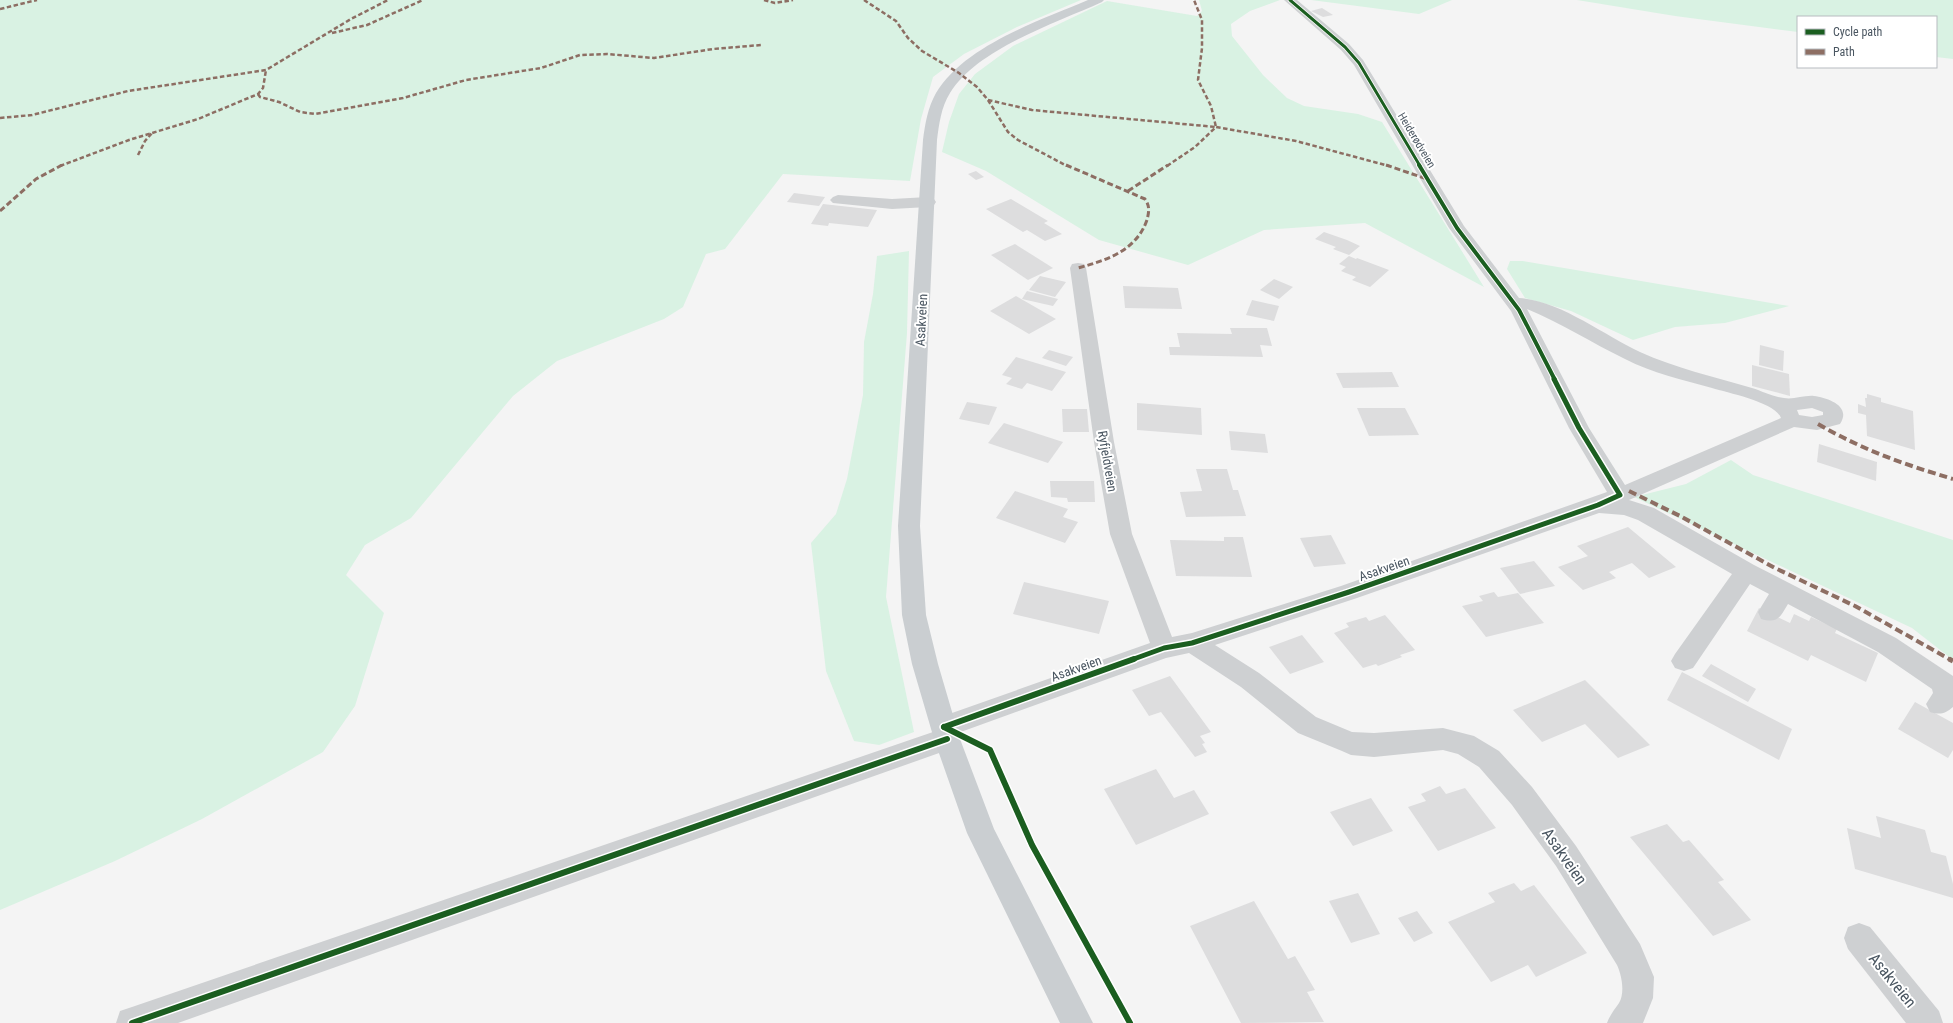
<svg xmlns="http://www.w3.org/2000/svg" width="1953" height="1023" font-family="'Roboto Condensed',sans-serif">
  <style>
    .green { fill: #d9f2e3 }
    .building { fill: #ddddde }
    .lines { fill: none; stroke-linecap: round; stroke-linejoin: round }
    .minor { fill: #ced0d2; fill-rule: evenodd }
    .major { fill: #caced1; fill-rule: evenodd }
    .quiet-far3 { stroke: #8d6e63; stroke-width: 2.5; stroke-dasharray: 4.5 2.5; stroke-linecap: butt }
    .quiet-far2 { stroke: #8d6e63; stroke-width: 3; stroke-dasharray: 6 3; stroke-linecap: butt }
    .quiet-far1 { stroke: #8d6e63; stroke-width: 4; stroke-dasharray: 8 4; stroke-linecap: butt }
    .quiet { stroke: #8d6e63; stroke-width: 5; stroke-dasharray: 10 5; stroke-linecap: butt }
    .cycleway-far3-casing { stroke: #fff; stroke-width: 4.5 }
    .cycleway-far2-casing { stroke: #fff; stroke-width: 6 }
    .cycleway-far1-casing { stroke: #fff; stroke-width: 8 }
    .cycleway-casing { stroke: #fff; stroke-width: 9 }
    .cycleway-far3 { stroke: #1b5e20; stroke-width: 3 }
    .cycleway-far2 { stroke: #1b5e20; stroke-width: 4 }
    .cycleway-far1 { stroke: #1b5e20; stroke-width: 5 }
    .cycleway { stroke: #1b5e20; stroke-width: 6 }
    .labels { text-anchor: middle; stroke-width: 4; stroke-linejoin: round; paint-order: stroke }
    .far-street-label { font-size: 11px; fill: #4a5661; stroke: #fff }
    .street-label { font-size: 13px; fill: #4a5661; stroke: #fff }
    .near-street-label { font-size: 16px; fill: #4a5661; stroke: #fff }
  </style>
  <rect width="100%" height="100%" fill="#f4f4f4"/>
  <g class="green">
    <polygon points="0,0 1081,0 1017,27 964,54 933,77 921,119 910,181 783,174 725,249 706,254 683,307 664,319 557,361 513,396 411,518 365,545 346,575 384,613 355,706 323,752 202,819 115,861 0,910"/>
    <polygon points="1199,0 1280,0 1250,11 1231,24 1232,36 1263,75 1287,98 1304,106 1358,114 1382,122 1484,287 1365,223 1264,230 1188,265 1099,240 986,171 942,152 949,122 959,94 975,74 1013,46 1107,1 1197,16 1202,11"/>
    <polygon points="1311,0 1452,0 1419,14"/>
    <polygon points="1577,0 1953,0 1953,59 1936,57 1936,17 1798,17 1798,32 1675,16"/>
    <polygon points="909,251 907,333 886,597 914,732 879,745 854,741 826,671 811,543 836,514 847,479 863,395 864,342 873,294 877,256"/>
    <polygon points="1510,261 1523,261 1789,306 1725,323 1675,327 1633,340 1571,311 1525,298 1507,269"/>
    <polygon points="1731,460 1753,475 1953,540 1953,660 1912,628 1634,497 1686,484"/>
  </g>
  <g class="building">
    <polygon points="1322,8 1333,15 1323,17 1311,11"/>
    <polygon points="976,171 984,177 976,180 968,174"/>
    <polygon points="794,193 825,197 819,206 787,202"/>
    <polygon points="1011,199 1048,221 1044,223 1062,234 1045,241 1027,230 1023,232 986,209"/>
    <polygon points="823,204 877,210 868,227 829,223 828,226 811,224"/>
    <polygon points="1324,232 1347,240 1360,246 1349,255 1333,249 1336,247 1315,239"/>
    <polygon points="1015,244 1053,268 1028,280 991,255"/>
    <polygon points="1349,256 1356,259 1357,258 1389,270 1370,287 1352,280 1356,277 1341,271 1346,267 1339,264"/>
    <polygon points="1040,276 1066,282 1055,297 1029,290"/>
    <polygon points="1274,279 1293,287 1279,299 1260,290"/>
    <polygon points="1123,286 1178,288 1182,309 1125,308"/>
    <polygon points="1027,291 1058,299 1053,306 1022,299"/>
    <polygon points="1016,296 1056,319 1029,334 990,311"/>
    <polygon points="1252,300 1279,306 1274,321 1246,315"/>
    <polygon points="1230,328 1267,328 1272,346 1260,345 1263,357 1170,355 1169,347 1180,347 1177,333 1232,334"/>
    <polygon points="1760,345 1784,351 1783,371 1759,365"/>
    <polygon points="1049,350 1073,357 1066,366 1042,358"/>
    <polygon points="1016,357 1066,372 1052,391 1027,383 1022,389 1006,384 1012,378 1002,375"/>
    <polygon points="1752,365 1789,374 1790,396 1752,386"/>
    <polygon points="1392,372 1399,387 1343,388 1336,373"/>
    <polygon points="1867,394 1881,398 1881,402 1913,411 1915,450 1867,436 1866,415 1858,413 1858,404 1866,407 1865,398 1867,398"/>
    <polygon points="967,402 997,407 989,425 959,419"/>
    <polygon points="1137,403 1201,408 1202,435 1137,430"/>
    <polygon points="1357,408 1405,408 1419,435 1369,436"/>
    <polygon points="1062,409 1087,409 1089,432 1063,432"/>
    <polygon points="1004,423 1063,442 1048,463 988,443"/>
    <polygon points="1229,431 1265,434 1268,453 1231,450"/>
    <polygon points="1819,444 1877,462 1876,481 1817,462"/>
    <polygon points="1196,469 1227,469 1233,490 1238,490 1246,516 1186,517 1180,492 1202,491"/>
    <polygon points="1050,481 1094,481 1095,502 1068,502 1067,498 1051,497"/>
    <polygon points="1015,491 1068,509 1063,517 1078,522 1065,543 996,518"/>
    <polygon points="1628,527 1676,567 1649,578 1632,563 1609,572 1616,578 1583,590 1558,567 1588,556 1577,546"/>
    <polygon points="1331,535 1346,564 1314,567 1300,538"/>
    <polygon points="1224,537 1243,537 1252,577 1176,576 1170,540 1224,541"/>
    <polygon points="1534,561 1555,586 1520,594 1500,568"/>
    <polygon points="1024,582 1109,601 1099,634 1013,614"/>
    <polygon points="1494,592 1498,597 1518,593 1544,623 1486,637 1462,606 1483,601 1479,596"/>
    <polygon points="1759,608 1790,623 1794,614 1809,621 1811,617 1837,629 1835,633 1878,653 1866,682 1811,655 1808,661 1747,631"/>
    <polygon points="1385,615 1415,650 1400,655 1402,657 1378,666 1376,664 1363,668 1334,633 1349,627 1346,623 1366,617 1369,621"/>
    <polygon points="1302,635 1324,662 1290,674 1269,647"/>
    <polygon points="1711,664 1756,689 1748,702 1702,676"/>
    <polygon points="1682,672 1792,729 1779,760 1667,700"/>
    <polygon points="1170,676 1211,732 1200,736 1205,743 1202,744 1207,752 1195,757 1161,712 1149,716 1132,690"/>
    <polygon points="1585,680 1650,745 1618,758 1585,724 1542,742 1513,710"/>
    <polygon points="1915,702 1953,723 1953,750 1948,758 1898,729"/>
    <polygon points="1156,769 1174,798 1194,790 1209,814 1136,845 1104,789"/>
    <polygon points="1440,786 1446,794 1465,788 1496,828 1438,851 1408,807 1426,801 1421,794"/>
    <polygon points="1371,798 1393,831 1353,846 1330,812"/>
    <polygon points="1876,816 1925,830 1931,852 1946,856 1953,884 1953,898 1855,869 1847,828 1881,838"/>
    <polygon points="1667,824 1683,842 1689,840 1724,880 1718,882 1751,920 1713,936 1630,837"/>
    <polygon points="1514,883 1521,891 1534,885 1587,953 1536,977 1528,965 1491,982 1448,922 1495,902 1488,893"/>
    <polygon points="1358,893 1380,934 1351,943 1329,901"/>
    <polygon points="1254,901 1288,959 1295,956 1315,990 1307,992 1324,1022 1241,1023 1190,926"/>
    <polygon points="1417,911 1433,933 1414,942 1398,918"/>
  </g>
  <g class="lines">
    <g class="minor">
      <path d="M1284 0H1297L1349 44 1363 60 1464 226 1519 298C1559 300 1604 335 1640 352 1675 368 1715 377 1752 388 1762 391 1773 397 1784 398 1793 400 1804 395 1814 396 1828 398 1852 406 1840 424L1817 430 1794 427 1629 500 1654 508 1754 565 1896 638 1953 676V707C1945 714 1940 715 1930 712L1926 704 1933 693 1932 689 1878 652 1788 604C1780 617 1778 624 1761 619L1758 612 1769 594 1750 584 1693 668 1684 671 1675 668 1671 661 1675 654 1732 574 1638 520 1624 515 1599 513 1357 598 1215 645 1259 673 1316 717 1352 732 1374 733 1443 728 1474 736 1499 751 1532 787 1576 846 1640 944 1654 977 1653 998 1643 1023H1607C1610 1015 1614 1010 1619 1003 1625 993 1622 976 1617 965L1556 866 1512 805 1479 767 1458 754 1443 750 1374 757 1351 755 1342 751 1298 733 1241 687 1189 653 1166 658 958 733 960 739 956 747 178 1023H116L120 1011 132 1007 933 732 931 727 935 719 1150 643 1110 534 1094 442 1070 268 1072 264 1078 263 1084 264 1086 268 1114 442 1132 534 1172 637 1192 633 1341 586 1607 492 1569 428 1511 311 1449 228 1354 65 1341 50ZM1527 309C1561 323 1592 343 1625 359 1652 373 1683 380 1712 388 1728 393 1775 402 1781 418L1625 485 1589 428ZM1812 408 1823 412V415L1812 417 1799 415 1797 410Z"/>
      <polygon points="838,195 892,199 928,197 934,199 936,202 934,205 928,207 892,209 833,203 830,200 833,197"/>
      <polygon points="1859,923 1870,927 1939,1011 1943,1023 1906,1023 1848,949 1844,938 1848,927"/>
    </g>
    <path class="major" d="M1088 0H1104L1102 2C1056 23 977 49 950 93 941 107 939 125 937 140L920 526 926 615 938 664 960 739 994 829 1093 1023H1060L967 833 934 739 912 664 902 615 898 526 923 140C925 124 928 107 936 93 965 45 1039 21 1088 0Z"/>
    <g class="quiet-far3">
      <polyline points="764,0 775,3 793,0"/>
      <polyline points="864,0 896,21 908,38 922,51 959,73 977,87 988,100 1008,132 1018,140 1067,166"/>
      <polyline points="0,9 37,0"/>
      <polyline points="332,33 367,25 423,0"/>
      <polyline points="258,94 260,97 279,102 300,112 315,114 403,98 466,80 541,68 580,55 607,54 654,58 713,49 761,45"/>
      <polyline points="988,100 1032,110 1216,127 1211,106 1198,80 1202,48 1202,20 1194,0"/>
      <polyline points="0,118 32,115 128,91 266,70 351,19 388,0"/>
      <polyline points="138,155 145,141 152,133"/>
      <polyline points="60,166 129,140 198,119 258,94 263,88 266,70"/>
      <polyline points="1167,166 1195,147 1216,127 1296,141 1389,166"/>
    </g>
    <g class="quiet-far2">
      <path d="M1066 165 1145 199C1150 206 1149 212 1147 220 1136 251 1107 260 1078 268"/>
      <polyline points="1386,165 1427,179"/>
      <polyline points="1128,191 1168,165"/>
      <polyline points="0,211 36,179 62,165"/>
    </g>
    <g class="quiet-far1">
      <path d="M1818 424C1863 450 1903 464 1953 479"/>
      <polyline points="1629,491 1680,516 1775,568 1855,606 1951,660"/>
    </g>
    <polyline class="quiet" points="1949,659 1953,661"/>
    <g class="cycleway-far3-casing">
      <polyline id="cycleway-far3" points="1290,0 1345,47 1359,63 1420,166"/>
    </g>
    <g class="cycleway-far2-casing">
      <polyline id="cycleway-far2" points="1419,165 1457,228 1519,310 1555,380"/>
    </g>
    <g class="cycleway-far1-casing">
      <polyline id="cycleway-far1" points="1131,660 1164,648 1192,643 1349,592 1598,505 1620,495 1579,428 1554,379"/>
    </g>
    <g class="cycleway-casing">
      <g id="cycleway">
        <polyline points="944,727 1134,659"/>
        <polyline points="944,727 990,750 1032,845 1130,1023"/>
        <polyline points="132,1023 947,739"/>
      </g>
    </g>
    <use href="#cycleway-far3" class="cycleway-far3"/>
    <use href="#cycleway-far2" class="cycleway-far2"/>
    <use href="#cycleway-far1" class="cycleway-far1"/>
    <use href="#cycleway" class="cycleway"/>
  </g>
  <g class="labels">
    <g class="far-street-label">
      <text transform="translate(1417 140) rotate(59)" y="4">Heiderødveien</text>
    </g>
    <g class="street-label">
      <text transform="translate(921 320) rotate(-87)" y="5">Asakveien</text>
      <text transform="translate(1108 461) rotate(80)" y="5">Ryfjeldveien</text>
      <text transform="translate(1384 568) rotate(-19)" y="5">Asakveien</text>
      <text transform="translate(1076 668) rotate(-20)" y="5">Asakveien</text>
    </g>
    <g class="near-street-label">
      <text transform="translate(1565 856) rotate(55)" y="6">Asakveien</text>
      <text transform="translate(1893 980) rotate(51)" y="6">Asakveien</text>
    </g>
  </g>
  <rect x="1797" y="16" width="140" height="52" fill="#ffffff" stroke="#b7bbc0"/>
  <rect x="1805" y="29" width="20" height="6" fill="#1b5e20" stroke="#b7bbc0"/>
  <text x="1833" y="36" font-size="12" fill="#4a5661">Cycle path</text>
  <rect x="1805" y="49" width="20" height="6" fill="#8d6e63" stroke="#b7bbc0"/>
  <text x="1833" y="56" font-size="12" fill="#4a5661">Path</text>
</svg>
